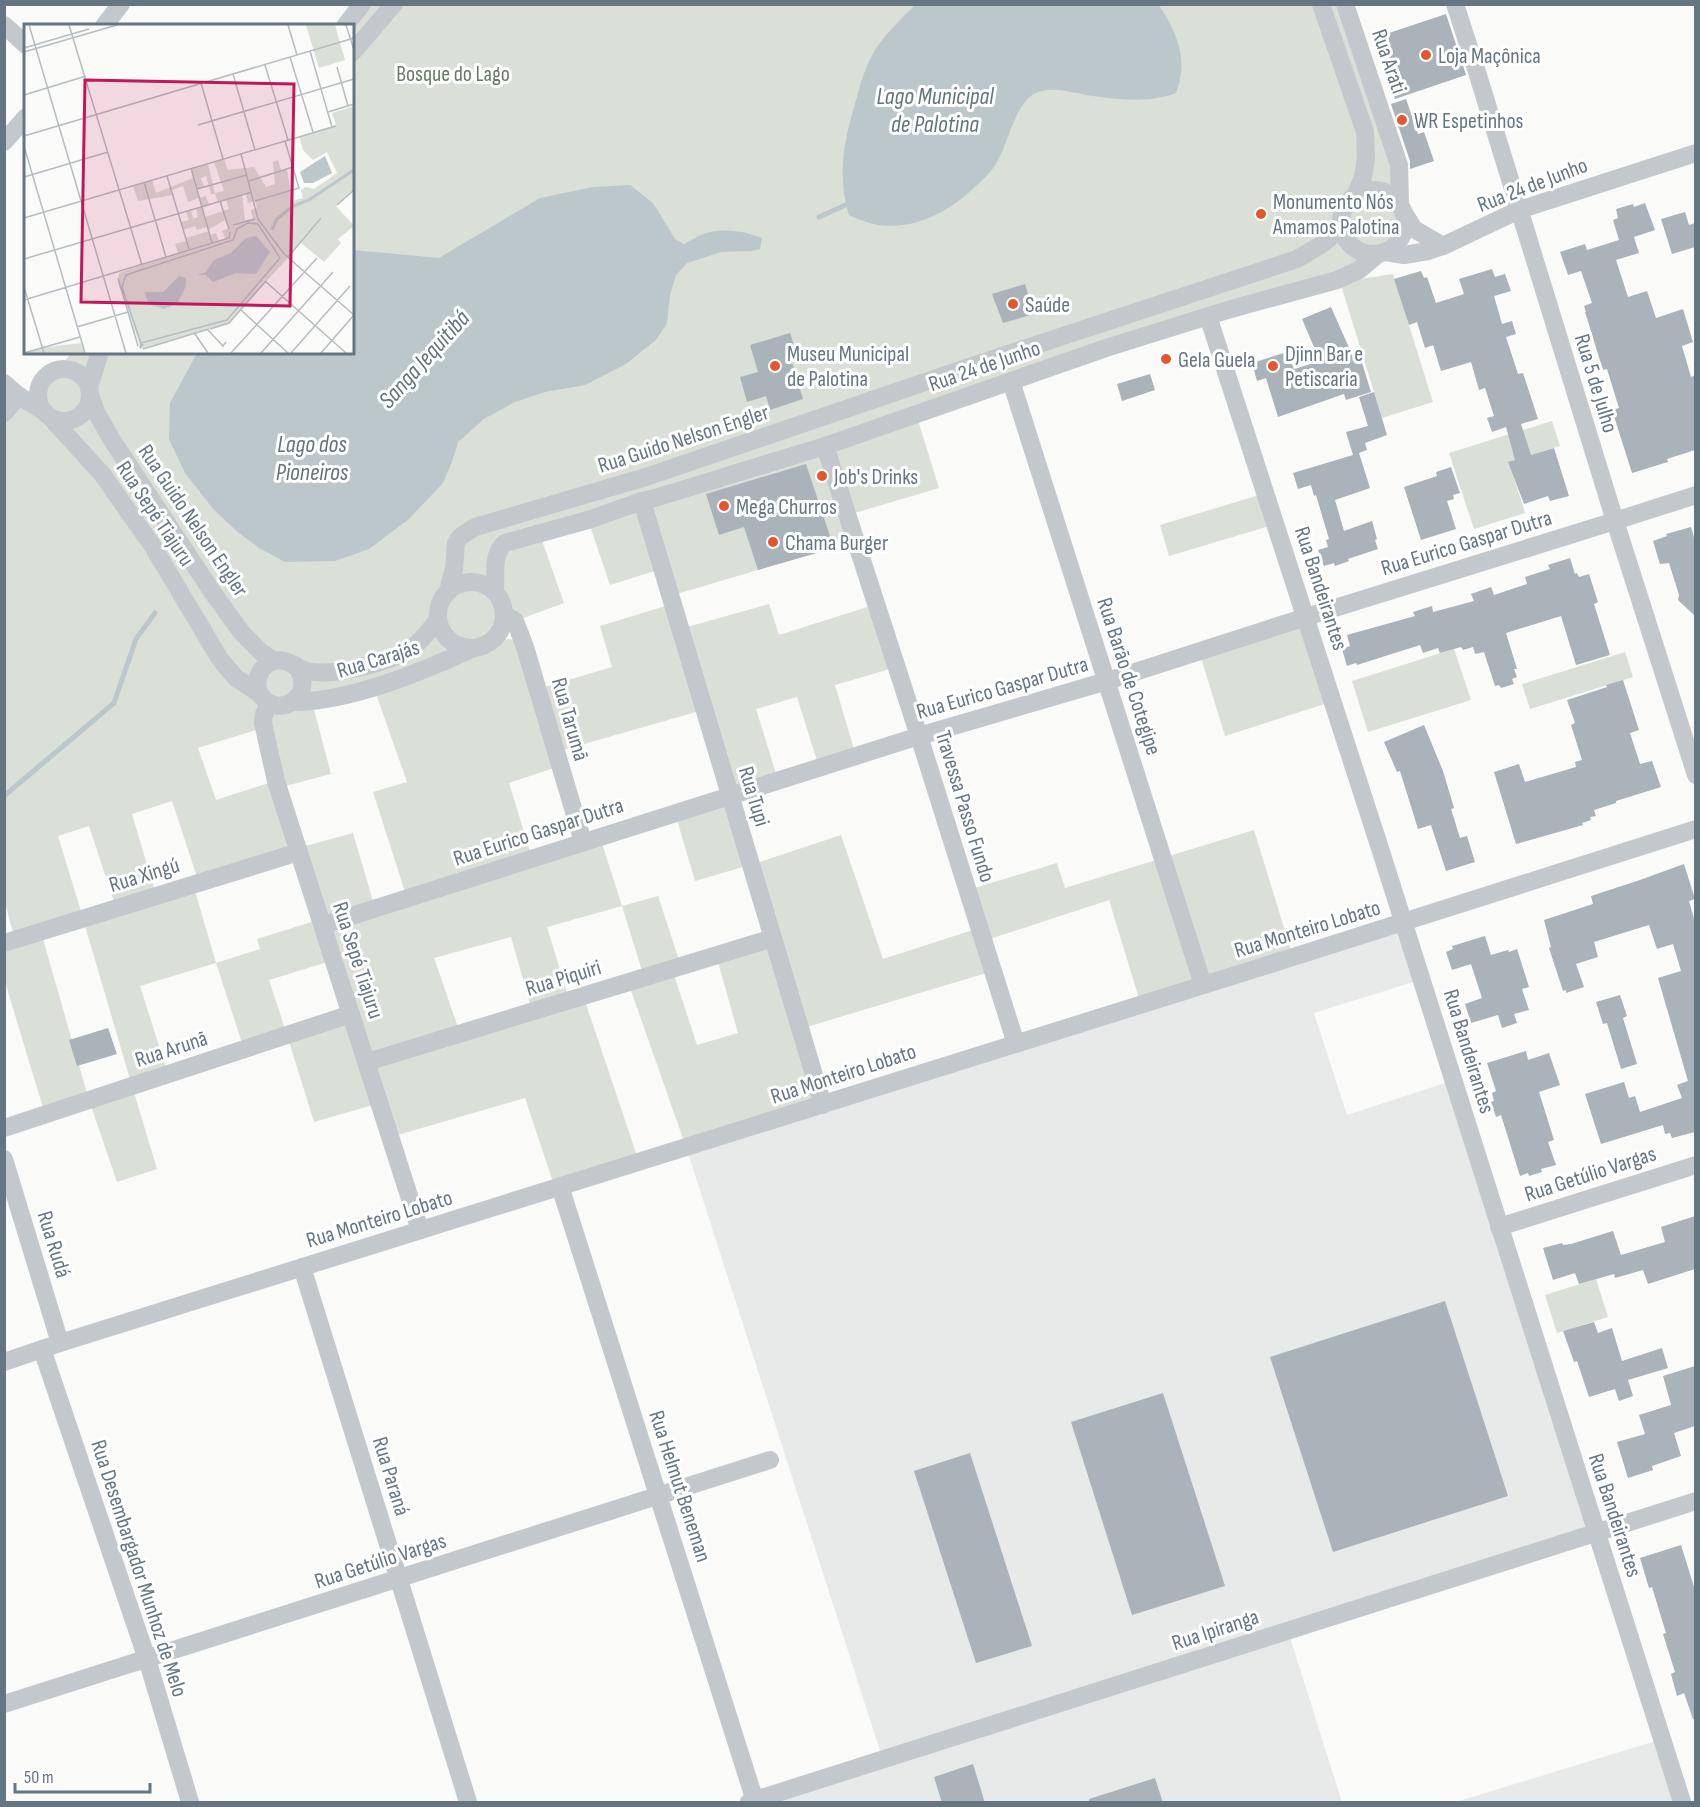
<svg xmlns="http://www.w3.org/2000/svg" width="1700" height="1807" font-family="'Sofia Sans Condensed',sans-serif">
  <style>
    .built { fill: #e8e9e9 }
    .green { fill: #dadfd7; fill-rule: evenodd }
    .water { fill: #bbc7cb }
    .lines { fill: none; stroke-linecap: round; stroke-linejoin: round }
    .stream { stroke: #bbc7cb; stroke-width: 5 }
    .building { fill: #aab3b9 }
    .minor { stroke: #c3c8cc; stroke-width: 18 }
    .poi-dot { fill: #e4572e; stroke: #fff; stroke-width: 2 }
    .labels { text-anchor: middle; stroke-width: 6; stroke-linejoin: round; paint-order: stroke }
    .poi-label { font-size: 22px; fill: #657683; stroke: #fff; text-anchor: start }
    .street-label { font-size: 22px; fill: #657683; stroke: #fff }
    .park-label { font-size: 22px; fill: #687a64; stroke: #fff }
    .water-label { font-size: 24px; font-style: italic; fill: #60757c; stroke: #fff }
    .inset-river { fill: none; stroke: #bbc7cb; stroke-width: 3 }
    .inset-road { fill: none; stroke: #b5bdc2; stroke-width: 1.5 }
    .view { fill: #c2185b; fill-opacity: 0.15; stroke: #c2185b; stroke-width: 3 }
    .inset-edge { fill: none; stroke: #657683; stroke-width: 3 }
  </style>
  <rect width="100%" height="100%" fill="#fafaf8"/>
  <g class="built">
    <polygon points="1405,922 1423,979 1314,1013 1347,1115 1454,1080 1596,1533 1288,1631 1342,1802 749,1802 883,1760 686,1147"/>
    <polygon points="1662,1739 1681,1802 1456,1802"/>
  </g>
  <g class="green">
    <path d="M362 5H1345L1365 62 1404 221C1401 249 1379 253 1356 264L916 414 939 488 848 515 856 541 670 596 661 569 610 585 588 520 540 535 564 603 515 621 505 615 502 626 492 640 511 639 525 647 538 689 612 667 600 626 672 604 680 629 769 604 779 635 877 604 897 667 835 685 856 756 819 767 797 697 756 709 778 780 730 796 751 865 841 835 883 959 979 928 968 890 1057 863 1065 888 1254 830 1293 957 1141 1005 1109 900 984 941 993 971 800 1029 823 1105 686 1147 628 982 644 977 622 906 547 927 569 999 583 995 639 1162 555 1188 525 1098 391 1137 380 1103 314 1122 287 1035 244 1049 216 963 140 986 168 1074 132 1086 157 1169 117 1182 89 1100 45 1114 5 982 4 943 15 940 4 899 5 413 38 402 39 385 44 377 50 372 59 369 71 353 352 352V26ZM374 688 407 782 373 792 407 898 375 908 353 833 298 848 278 788 331 774 312 702ZM703 710 730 796 675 813 695 881 750 865 772 938 716 955 738 1033 697 1045 672 969 681 966 658 896 622 906 600 837 532 858 509 783 560 766 556 752ZM259 729 275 781 216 800 198 748ZM172 801 199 883 299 852 321 919 257 939 260 949 216 963 193 884 156 895 132 814ZM89 826 116 908 83 918 58 836ZM83 919 132 1086 89 1100 41 932ZM511 937 532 1011 460 1033 434 958ZM334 960 351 1014 287 1035 269 980Z"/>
    <polygon points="1393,274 1433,402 1382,418 1340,282"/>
    <polygon points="1552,421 1560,446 1509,462 1525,513 1474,529 1449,453"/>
    <polygon points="1266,493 1276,524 1169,556 1160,525"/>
    <polygon points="1306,617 1334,701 1225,736 1199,651"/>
    <polygon points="1454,649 1471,700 1368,732 1352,681"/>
    <polygon points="1625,652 1633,677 1530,709 1522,684"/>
    <polygon points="1596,1279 1608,1317 1557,1333 1545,1295"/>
  </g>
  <g class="water">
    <path d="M915 5H1159C1177 33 1189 59 1176 93 1147 104 1116 99 1086 95 1071 92 1050 86 1036 93 1016 101 1008 143 998 160 993 171 983 179 974 188 939 220 895 239 849 215 836 175 845 136 857 97 861 81 867 63 875 50 886 33 901 19 915 5Z"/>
    <path d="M630 185 653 203 675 239 684 244C689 241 695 238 701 235 720 227 744 231 762 238L760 249 752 251 721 252 687 263 676 275 670 295 667 323 657 339 626 364 585 385 545 392 515 402 484 419 458 442 452 462 443 483 409 519 369 549 335 561 285 562 259 548 239 533 214 510 185 473 169 439 170 403 197 353 352 352 353 250 439 258 540 198 593 187Z"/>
  </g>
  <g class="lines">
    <g class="stream">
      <polyline points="819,217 852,202"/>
      <polyline points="4,796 114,703 136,639 155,613"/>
    </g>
  </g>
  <g class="building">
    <polygon points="1446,14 1466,75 1395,99 1374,38"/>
    <polygon points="1406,99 1418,134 1424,132 1434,161 1410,169 1410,161 1391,104"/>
    <polygon points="1645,203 1655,230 1634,237 1639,253 1616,260 1628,297 1647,291 1656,318 1683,309 1693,342 1682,346 1691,377 1695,375 1695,450 1667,459 1668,462 1632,473 1612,410 1619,408 1607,369 1603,370 1585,312 1586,312 1584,306 1592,303 1581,271 1568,275 1560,252 1585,244 1587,250 1619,240 1613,220 1618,218 1616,209 1633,204 1634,207"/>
    <polygon points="1685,212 1689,225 1695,223 1695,247 1672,254 1661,219"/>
    <polygon points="1492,269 1495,277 1505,274 1511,291 1494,296 1502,324 1512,321 1516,334 1506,337 1518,374 1523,373 1538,419 1521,424 1531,455 1554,448 1569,496 1550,501 1548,496 1524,504 1508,462 1515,460 1506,427 1492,432 1487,418 1494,416 1485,388 1479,390 1471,362 1441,371 1433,345 1425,348 1417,322 1409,325 1394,279 1421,271 1424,278 1427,277 1436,303 1464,294 1459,279"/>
    <polygon points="1025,284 1034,314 1003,323 992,294"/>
    <polygon points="1331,307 1351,352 1358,350 1371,392 1346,400 1344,394 1278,417 1266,378 1257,381 1252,363 1287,352 1294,369 1320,361 1302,319"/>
    <polygon points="790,333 798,357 791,359 803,399 770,410 766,396 747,402 740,377 758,372 750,345"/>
    <polygon points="1150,374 1155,390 1122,401 1117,384"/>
    <polygon points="1374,392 1387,435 1365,443 1367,450 1359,453 1370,488 1335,500 1344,531 1372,521 1377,539 1375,540 1378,549 1348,559 1349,561 1335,566 1334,563 1324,566 1318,550 1328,547 1326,540 1329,539 1316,495 1314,496 1311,485 1298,489 1293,473 1353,455 1346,432 1368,426 1359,397"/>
    <polygon points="806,464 834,548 758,570 744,527 719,535 706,494"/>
    <polygon points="1451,467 1460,493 1453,495 1454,499 1447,501 1456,529 1421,540 1404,487 1437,476 1436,472"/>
    <polygon points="1691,527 1695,541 1695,616 1678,600 1679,595 1669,563 1660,564 1653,541 1667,536 1666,534"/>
    <polygon points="1570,558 1575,574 1577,573 1579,577 1589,574 1598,602 1594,604 1610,655 1576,665 1561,616 1506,633 1517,669 1514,669 1517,677 1512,679 1514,684 1501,688 1499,685 1495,686 1484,652 1475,654 1473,647 1463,650 1461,647 1440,653 1438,648 1423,653 1420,645 1357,665 1356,663 1347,666 1342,649 1350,646 1347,635 1415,616 1413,612 1432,606 1433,612 1474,601 1471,594 1491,587 1494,595 1527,584 1525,577 1550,569 1548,565"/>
    <polygon points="1623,680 1639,730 1630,733 1640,764 1652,761 1661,787 1616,801 1616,803 1594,810 1596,816 1590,817 1591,820 1582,823 1583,825 1516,844 1494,772 1519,764 1525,782 1576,767 1575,762 1582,760 1571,725 1575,723 1567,700 1607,687 1606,685"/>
    <polygon points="1424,725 1443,771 1454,808 1451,809 1460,838 1467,836 1475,862 1446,871 1431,825 1418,829 1400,771 1397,772 1384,742"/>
    <polygon points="1684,864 1695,899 1689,901 1695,922 1695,1132 1672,1138 1670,1133 1665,1134 1663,1125 1601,1144 1585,1094 1624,1082 1629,1098 1635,1096 1640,1112 1682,1098 1677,1085 1688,1081 1658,978 1681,971 1673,944 1657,949 1649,925 1594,942 1598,957 1576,964 1584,987 1566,993 1566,990 1563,991 1549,948 1551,947 1544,920 1593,904 1591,896 1640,880"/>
    <polygon points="1485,936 1491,955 1508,950 1509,952 1517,949 1529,987 1522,989 1529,1010 1514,1014 1517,1023 1502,1028 1498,1015 1471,1023 1465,1004 1482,998 1471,964 1452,970 1446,952 1453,949 1452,946"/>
    <polygon points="1620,995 1627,1016 1623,1018 1637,1064 1621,1069 1607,1023 1603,1024 1596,1002"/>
    <polygon points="108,1028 117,1054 77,1066 69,1040"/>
    <polygon points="1526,1051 1528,1060 1549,1053 1560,1085 1539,1092 1554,1140 1548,1142 1556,1165 1541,1169 1542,1172 1529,1176 1528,1173 1520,1176 1501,1115 1496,1117 1491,1102 1494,1101 1492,1093 1496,1091 1487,1063"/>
    <polygon points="1695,1216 1695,1269 1648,1284 1643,1270 1615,1278 1614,1274 1579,1284 1575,1273 1553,1280 1543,1248 1562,1243 1563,1245 1571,1244 1613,1231 1621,1255 1665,1242 1661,1227"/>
    <polygon points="1445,1301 1508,1496 1333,1552 1270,1357"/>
    <polygon points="1594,1322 1598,1333 1612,1328 1622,1361 1662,1348 1668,1368 1628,1380 1633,1396 1619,1401 1615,1389 1589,1397 1577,1361 1574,1362 1563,1331"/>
    <polygon points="1695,1366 1695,1426 1674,1433 1681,1456 1652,1466 1653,1470 1628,1478 1617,1442 1645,1434 1639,1415 1671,1405 1663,1376"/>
    <polygon points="1163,1393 1225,1586 1132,1615 1071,1422"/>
    <polygon points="970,1453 1032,1646 976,1663 914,1471"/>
    <polygon points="1681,1545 1695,1590 1695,1719 1693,1719 1684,1693 1677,1696 1671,1674 1675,1672 1663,1634 1666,1633 1652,1587 1649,1588 1640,1558"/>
    <polygon points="973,1764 985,1803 942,1803 934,1777"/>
    <polygon points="1155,1778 1163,1803 1089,1803 1089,1799"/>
  </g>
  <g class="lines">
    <g class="minor">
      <polyline points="1321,4 1365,132 1366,158 1363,177 1356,194"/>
      <polyline points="1345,4 1399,165 1400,204"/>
      <polyline points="1455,4 1477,72 1615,521 1696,775"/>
      <polyline points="4,25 26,45"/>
      <polyline points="104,26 121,4"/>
      <polyline points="345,26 362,4"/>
      <polyline points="352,53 394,4"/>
      <polyline points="4,142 26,117"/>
      <circle cx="1373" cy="222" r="32"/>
      <polyline points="1404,213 1414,229 1443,246"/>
      <polyline points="1386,252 1404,255 1428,251 1443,246 1519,210 1696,153"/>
      <path d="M1208 316C1370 810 1525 1307 1682 1802"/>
      <circle cx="64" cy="395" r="26"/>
      <polyline points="1011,381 1203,985"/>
      <polyline points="4,383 19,396 42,410"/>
      <polyline points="89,387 100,352"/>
      <polyline points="90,395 96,412 112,440 213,593 242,633 261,652 274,661"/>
      <polyline points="4,413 19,396"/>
      <polyline points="51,418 102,474 152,545 220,659 236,678 260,694"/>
      <polyline points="825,446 919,736 1016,1044"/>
      <polyline points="642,501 823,1105"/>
      <circle cx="471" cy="615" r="33"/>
      <polyline points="449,590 450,582 454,569 456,543 460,537 475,527 646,477 981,363 1297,259 1324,243 1341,227"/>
      <path d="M495 591C496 576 492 553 505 543L588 520 642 501 655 498 825 446 1106 348 1231 309 1337 280 1359 270 1378 254"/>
      <polyline points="505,615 515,621 525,647 583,842"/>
      <path d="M295 665C318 693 282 718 264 699 252 688 257 667 273 661 287 657 294 668 307 671 333 677 387 663 410 649 421 642 430 630 438 619"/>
      <path d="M294 702C352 701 421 672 474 648"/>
      <polyline points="270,704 264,714 263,723 276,781 420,1230"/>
      <polyline points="323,925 919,736 1107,681 1306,617 1615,521 1696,495"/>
      <polyline points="4,943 299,852"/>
      <polyline points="367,1062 773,938"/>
      <polyline points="4,1128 351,1014"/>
      <polyline points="4,1159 60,1343"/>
      <polyline points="560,1186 755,1801"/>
      <polyline points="1499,1227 1696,1165"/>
      <polyline points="302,1267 468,1802"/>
      <polyline points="42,1349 147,1659 190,1802"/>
      <polyline points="4,1362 60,1343 1293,957 1696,829"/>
      <polyline points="4,1704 770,1460"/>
      <polyline points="749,1802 1696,1501"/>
    </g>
  </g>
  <g class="poi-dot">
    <circle cx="1426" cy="55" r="6"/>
    <circle cx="1402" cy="120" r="6"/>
    <circle cx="1261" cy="214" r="6"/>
    <circle cx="1013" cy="304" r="6"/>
    <circle cx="1166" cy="359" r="6"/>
    <circle cx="775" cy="366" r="6"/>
    <circle cx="1273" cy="366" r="6"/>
    <circle cx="822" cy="476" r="6"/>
    <circle cx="724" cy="506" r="6"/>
    <circle cx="773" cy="542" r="6"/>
  </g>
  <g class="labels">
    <g class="poi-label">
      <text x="1438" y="63">Loja Maçônica</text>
      <text x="1414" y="128">WR Espetinhos</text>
      <text x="1273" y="209">Monumento Nós<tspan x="1273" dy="25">Amamos Palotina</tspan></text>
      <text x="1025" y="312">Saúde</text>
      <text x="787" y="361">Museu Municipal<tspan x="787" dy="25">de Palotina</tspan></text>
      <text x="1285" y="361">Djinn Bar e<tspan x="1285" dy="25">Petiscaria</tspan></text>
      <text x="1178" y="367">Gela Guela</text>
      <text x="834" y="484">Job's Drinks</text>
      <text x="736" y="514">Mega Churros</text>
      <text x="785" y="550">Chama Burger</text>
    </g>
    <g class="street-label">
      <text transform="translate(1390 61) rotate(71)" y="8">Rua Arati</text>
      <text transform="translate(1532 184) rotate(-21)" y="8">Rua 24 de Junho</text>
      <text transform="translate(984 365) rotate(-19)" y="8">Rua 24 de Junho</text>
      <text transform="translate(1597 383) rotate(73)" y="8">Rua 5 de Julho</text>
      <text transform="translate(683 438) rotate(-18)" y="8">Rua Guido Nelson Engler</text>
      <text transform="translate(156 513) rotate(56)" y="8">Rua Sepé Tiajuru</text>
      <text transform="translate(194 520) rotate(56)" y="8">Rua Guido Nelson Engler</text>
      <text transform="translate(1466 542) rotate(-17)" y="8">Rua Eurico Gaspar Dutra</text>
      <text transform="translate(1322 588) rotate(72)" y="8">Rua Bandeirantes</text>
      <text transform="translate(378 658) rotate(-17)" y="8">Rua Carajás</text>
      <text transform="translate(1130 676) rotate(72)" y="8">Rua Barão de Cotegipe</text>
      <text transform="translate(1002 687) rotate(-16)" y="8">Rua Eurico Gaspar Dutra</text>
      <text transform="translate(571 719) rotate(74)" y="8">Rua Tarumã</text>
      <text transform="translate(755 796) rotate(73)" y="8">Rua Tupi</text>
      <text transform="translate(966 806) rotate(73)" y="8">Travessa Passo Fundo</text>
      <text transform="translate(538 831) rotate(-18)" y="8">Rua Eurico Gaspar Dutra</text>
      <text transform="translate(144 874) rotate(-17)" y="8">Rua Xingú</text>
      <text transform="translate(1307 928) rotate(-17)" y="8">Rua Monteiro Lobato</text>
      <text transform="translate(359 960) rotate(72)" y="8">Rua Sepé Tiajuru</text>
      <text transform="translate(563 977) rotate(-17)" y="8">Rua Piquiri</text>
      <text transform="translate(171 1048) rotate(-18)" y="8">Rua Arunã</text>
      <text transform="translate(1470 1051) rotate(73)" y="8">Rua Bandeirantes</text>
      <text transform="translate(843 1073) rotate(-18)" y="8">Rua Monteiro Lobato</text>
      <text transform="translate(1590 1173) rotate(-18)" y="8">Rua Getúlio Vargas</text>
      <text transform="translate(379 1218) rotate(-17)" y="8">Rua Monteiro Lobato</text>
      <text transform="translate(55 1244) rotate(73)" y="8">Rua Rudá</text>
      <text transform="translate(392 1476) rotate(73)" y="8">Rua Paraná</text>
      <text transform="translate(681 1486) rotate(72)" y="8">Rua Helmut Beneman</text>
      <text transform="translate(1616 1515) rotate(72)" y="8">Rua Bandeirantes</text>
      <text transform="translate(380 1560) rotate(-18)" y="8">Rua Getúlio Vargas</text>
      <text transform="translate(140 1568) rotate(72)" y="8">Rua Desembargador Munhoz de Melo</text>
      <text transform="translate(1215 1629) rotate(-18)" y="8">Rua Ipiranga</text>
    </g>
    <g class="park-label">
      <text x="453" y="81">Bosque do Lago</text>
    </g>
    <g class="water-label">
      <text x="935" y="104">Lago Municipal<tspan x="935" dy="28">de Palotina</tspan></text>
      <text transform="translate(424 359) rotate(-48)" y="8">Sanga Jequitibá</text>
      <text x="312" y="452">Lago dos<tspan x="312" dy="28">Pioneiros</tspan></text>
    </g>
  </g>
  <g transform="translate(24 24)">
    <rect width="330" height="330" fill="#fafaf8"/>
    <path d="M282 1H311L321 36 295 44ZM330 82V166L312 182 330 202 314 215 317 219 300 238 277 219 205 299 117 325 94 259 95 249 154 229 151 220 162 217V214L185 207 186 211 192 209 195 217 201 215 198 207 204 204 201 196 184 206 183 203 173 206 171 202 159 206 157 198 165 196 162 187 167 186 169 195 174 193 172 184 178 182 175 174 164 178 159 162 148 166 149 171 114 177 109 162 128 156 132 169 169 154 167 144 184 140 191 169 200 167 190 138 200 135 204 146 230 143 242 163 251 160 249 138 254 136 257 146 263 145 268 177 279 174 277 166 282 163 290 165 313 149 303 128 289 136 279 126 275 112 312 101 308 89ZM182 152 187 170H191L194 178 202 176 205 185 181 193 178 183 185 181 182 172 175 174 173 165 180 163 177 154ZM222 170 224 179 231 177 233 184 227 186 229 195 221 196 218 171ZM58 319 61 329H0L23 323Z" fill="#dadfd7" fill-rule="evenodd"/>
    <path d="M301 132 308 149 289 159H280L276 148ZM232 212 246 228 232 250 212 249 189 258 182 251H173L182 248 190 236 207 229 222 214ZM155 252 162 254V262L153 280 140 285 124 280 121 268H139Z" fill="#bbc7cb"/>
    <path class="inset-river" d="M248 206 253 195 269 182 285 176 330 146"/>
    <path class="inset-road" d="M5 1 102 329M45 1 118 241M264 1 273 31M322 1 330 26M0 24 65 5M286 27 308 103M0 28 93 1M266 33 289 108M241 41 264 116M313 43 324 82M209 50 231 126M177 59 199 135M0 71 62 52M304 88 330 80M174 101 330 55M0 112 330 14M0 122 61 329M217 130 234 195M167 144 188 219M143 152 165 225M0 153 84 128M225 157 269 143M120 158 142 233M173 165 223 151M196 177 205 205M231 177 275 164 261 117M313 181 330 166M0 194 312 102M234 195 260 230 330 291M234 200 256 234M209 201 231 195M213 205 224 199 234 200M264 233 297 194M0 235 228 168M102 251 209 216 213 205M102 251 98 263 117 319 116 324 119 320M94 254 114 322M241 257 322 329M0 263 20 329M0 276 205 214 206 208M217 286 264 329M53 303 104 288M186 305 205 299 241 258M184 306 199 322 202 318M171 310 184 329M117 319 203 296 256 234M119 325 185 305M0 329 56 313M207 329 293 234M237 329 309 248M267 329 326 262M297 329 330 291"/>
    <path class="view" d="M61 56 270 60 266 282 57 278Z"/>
    <rect width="330" height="330" class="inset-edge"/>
  </g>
  <rect width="1700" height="1807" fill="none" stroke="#657683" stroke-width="12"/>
  <path d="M15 1783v9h135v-9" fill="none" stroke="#657683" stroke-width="3"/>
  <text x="24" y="1783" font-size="18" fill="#657683" stroke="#ffffff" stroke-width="4.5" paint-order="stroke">50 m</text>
</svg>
